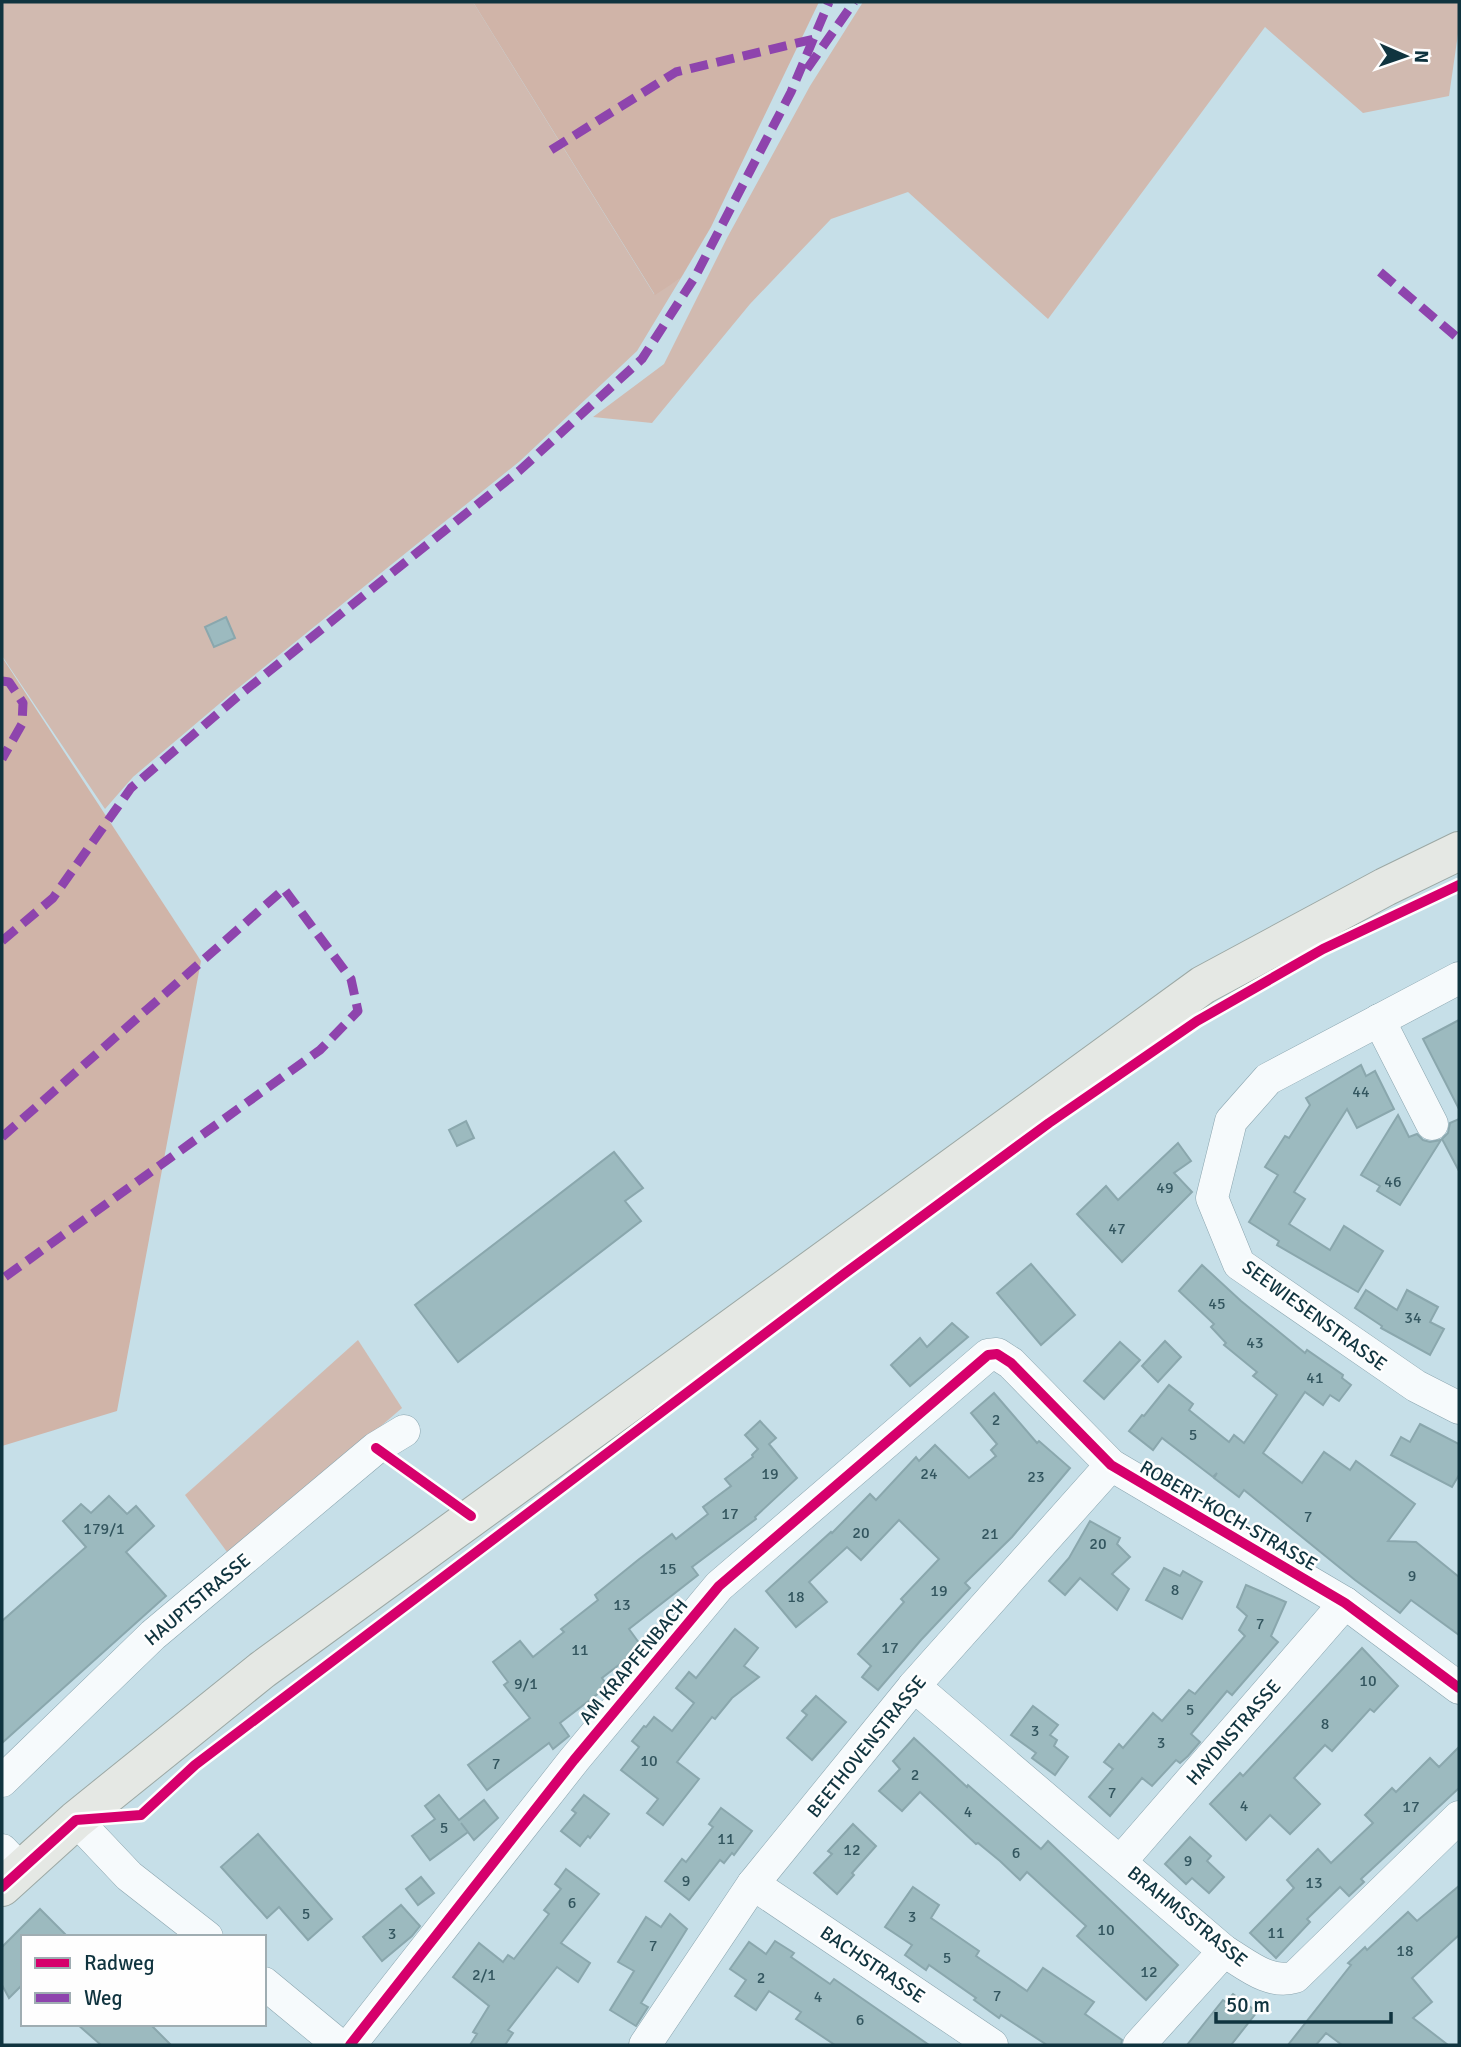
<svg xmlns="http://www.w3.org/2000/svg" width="1461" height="2047" font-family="Signika,sans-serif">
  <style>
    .green { fill: #d1bab0 }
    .forest { fill: #d0b4a8 }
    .building { fill: #9cbabf; stroke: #8aa7ad; stroke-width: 2 }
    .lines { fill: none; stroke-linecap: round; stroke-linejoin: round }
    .minor-casing { stroke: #8aa5af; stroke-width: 33 }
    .major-casing { stroke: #9ca8a4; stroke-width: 40 }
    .minor { stroke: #f6fafc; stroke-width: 32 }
    .major { stroke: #e5e8e4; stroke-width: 38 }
    .quiet { stroke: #8e44ad; stroke-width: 9; stroke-dasharray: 18 9; stroke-linecap: butt }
    .cycleway-casing { stroke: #fefefe; stroke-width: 15 }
    .cycleway { stroke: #d6006c; stroke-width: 10 }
    .labels { text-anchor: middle; stroke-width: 5; stroke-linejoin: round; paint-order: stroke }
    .number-label { font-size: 16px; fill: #33565f }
    .street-label { font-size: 19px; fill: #10343f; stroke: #fefefe }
  </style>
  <rect width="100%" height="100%" fill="#c6dfe8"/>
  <g class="green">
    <polygon points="2,2 473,2 654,294 681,278 637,351 520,461 232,693 133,777 105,809 2,656"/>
    <polygon points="863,2 1459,2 1459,27 1449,96 1363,113 1265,27 1048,319 908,192 831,219 750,304 652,423 593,417 664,364 727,238 810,86"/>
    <polygon points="358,1340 402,1408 230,1556 185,1495"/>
  </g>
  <g class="forest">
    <polygon points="473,2 819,2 711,227 681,278 655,295"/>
    <polygon points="2,657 201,961 117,1411 2,1446"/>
  </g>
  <g class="building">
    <polygon points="226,617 235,638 214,647 205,627"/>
    <polygon points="1459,1020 1459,1109 1423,1039"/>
    <polygon points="1361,1065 1366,1076 1375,1071 1394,1109 1357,1128 1347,1109 1294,1192 1305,1199 1289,1224 1330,1250 1344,1226 1383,1251 1358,1292 1277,1245 1279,1241 1249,1222 1278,1175 1265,1167 1285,1136 1289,1138 1310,1105 1306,1098"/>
    <polygon points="1398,1115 1409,1137 1417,1134 1423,1140 1430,1142 1441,1140 1400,1205 1377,1191 1380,1186 1361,1175"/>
    <polygon points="1459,1119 1459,1171 1442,1139 1448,1133 1450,1123"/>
    <polygon points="466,1121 474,1138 457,1146 449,1130"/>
    <polygon points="1178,1143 1191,1161 1174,1173 1192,1192 1122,1262 1077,1214 1106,1186 1118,1200"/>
    <polygon points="614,1152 643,1188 625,1201 641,1221 458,1362 415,1305"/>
    <polygon points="1031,1264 1075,1315 1041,1345 997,1293"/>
    <polygon points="1202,1265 1241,1301 1305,1353 1307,1350 1343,1375 1342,1378 1351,1385 1339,1401 1330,1395 1323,1405 1305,1392 1263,1453 1302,1483 1324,1452 1350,1470 1356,1461 1415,1504 1388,1541 1416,1542 1459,1577 1459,1635 1411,1600 1400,1613 1355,1580 1244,1490 1239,1497 1214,1478 1217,1473 1213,1477 1162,1438 1153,1450 1129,1431 1142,1415 1144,1416 1169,1385 1193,1404 1189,1410 1229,1442 1234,1435 1244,1443 1277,1395 1253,1376 1257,1372 1224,1345 1226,1343 1211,1327 1214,1324 1179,1291"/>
    <polygon points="1366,1290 1397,1310 1407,1290 1438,1307 1430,1322 1444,1329 1430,1355 1381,1328 1382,1326 1355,1308"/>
    <polygon points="952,1323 968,1337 910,1386 891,1365 920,1338 927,1347"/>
    <polygon points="1165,1341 1181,1357 1158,1382 1142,1366"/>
    <polygon points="1120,1342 1140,1360 1104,1399 1084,1381"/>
    <polygon points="994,1393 1037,1443 1039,1441 1070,1468 1012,1537 965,1583 970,1588 921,1640 878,1690 862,1677 871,1666 858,1654 904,1602 901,1599 939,1559 899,1520 861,1560 847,1547 809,1582 827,1602 796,1627 766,1591 831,1532 832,1533 870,1494 876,1500 916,1457 919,1461 935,1445 969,1478 996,1456 991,1450 997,1444 971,1413"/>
    <polygon points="760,1421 776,1438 769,1444 797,1478 755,1517 756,1519 692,1567 698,1575 629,1629 642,1647 602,1678 608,1686 560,1723 569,1736 553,1749 549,1743 487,1790 468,1765 530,1718 504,1685 508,1682 493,1662 520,1641 533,1657 564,1632 561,1629 598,1600 595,1595 638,1560 672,1534 676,1539 708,1514 703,1507 731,1486 725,1479 753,1457 752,1455 758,1449 745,1435"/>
    <polygon points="1420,1424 1459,1444 1459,1475 1452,1487 1391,1455 1401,1437 1410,1442"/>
    <polygon points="109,1496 127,1514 136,1506 154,1526 126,1552 166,1596 2,1743 2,1621 86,1547 63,1521 81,1504 91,1513"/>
    <polygon points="1090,1521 1120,1538 1117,1544 1130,1557 1112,1574 1129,1589 1117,1610 1080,1578 1065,1595 1049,1581 1069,1558"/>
    <polygon points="1164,1568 1180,1576 1183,1571 1202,1582 1182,1619 1146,1600"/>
    <polygon points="1246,1585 1286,1602 1271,1636 1278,1642 1232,1695 1227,1691 1191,1734 1200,1742 1188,1756 1180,1763 1176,1760 1152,1786 1142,1778 1110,1816 1089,1797 1113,1769 1104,1762 1119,1744 1123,1748 1153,1713 1162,1721 1189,1690 1195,1694 1245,1636 1239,1630 1247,1616 1237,1607"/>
    <polygon points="735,1629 758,1648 744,1666 759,1677 732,1698 715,1719 712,1717 677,1762 699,1779 663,1825 647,1813 658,1799 621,1770 639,1747 632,1741 644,1726 646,1727 654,1717 672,1731 694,1703 676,1688 689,1672 696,1678"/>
    <polygon points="1362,1648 1398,1686 1374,1712 1370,1709 1332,1751 1325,1745 1294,1778 1320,1804 1290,1834 1270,1815 1246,1840 1210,1804 1240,1773 1243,1776"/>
    <polygon points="816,1696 846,1722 812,1760 787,1738 807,1715 802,1711"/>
    <polygon points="1033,1706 1058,1725 1050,1735 1057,1740 1054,1746 1068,1757 1055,1775 1032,1758 1036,1753 1011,1735"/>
    <polygon points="914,1738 967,1787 968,1785 1041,1849 1048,1841 1178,1965 1146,2000 1077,1936 1086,1926 1027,1872 1020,1880 1000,1861 978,1843 976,1844 920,1792 902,1811 879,1791 900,1769 893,1761"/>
    <polygon points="1459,1747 1459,1788 1361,1879 1364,1882 1349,1896 1340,1887 1307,1919 1310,1922 1276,1958 1250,1933 1294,1888 1287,1880 1318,1849 1331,1863 1373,1823 1365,1815 1392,1788 1396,1792 1430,1758 1439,1767"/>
    <polygon points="439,1795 459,1820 484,1800 498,1818 474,1840 461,1823 468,1832 430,1860 412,1836 435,1819 425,1806"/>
    <polygon points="584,1795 609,1814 590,1838 588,1836 580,1846 561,1831 576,1813 572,1810"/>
    <polygon points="721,1808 752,1831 734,1855 732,1853 724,1863 720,1860 689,1900 665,1881 682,1859 686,1862 713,1827 709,1824"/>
    <polygon points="853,1824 876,1846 852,1873 854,1875 837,1894 814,1873 832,1854 828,1851"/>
    <polygon points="258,1834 332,1919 308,1940 279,1907 267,1918 221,1867"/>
    <polygon points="1190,1837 1211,1856 1207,1861 1224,1877 1209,1893 1192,1878 1186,1884 1165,1864"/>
    <polygon points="566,1869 599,1894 561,1943 590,1963 578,1982 557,1967 508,2030 513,2033 505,2045 470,2045 477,2034 473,2032 489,2006 453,1977 479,1943 503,1962 508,1955 514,1959 549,1914 544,1910 561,1889 555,1884"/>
    <polygon points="421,1877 434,1893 418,1905 406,1889"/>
    <polygon points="1459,1886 1459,1935 1412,1978 1432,2002 1413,2018 1448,2045 1342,2045 1326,2033 1316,2045 1288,2045 1351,1965 1348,1963 1365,1947 1367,1950 1408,1912 1417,1921"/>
    <polygon points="913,1887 939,1905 931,1918 979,1951 976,1956 1027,1991 1043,1968 1094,2002 1085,2014 1122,2040 1121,2045 1047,2045 1001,2015 999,2018 974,2000 976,1998 929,1965 926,1970 905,1955 912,1945 885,1927"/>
    <polygon points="401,1905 420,1926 412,1936 382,1961 363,1937"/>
    <polygon points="40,1909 68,1937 23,1937 23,1984 9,1998 2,1985 2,1947"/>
    <polygon points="670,1914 687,1929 641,2003 648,2007 636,2026 610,2010 634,1971 618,1962 646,1917 661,1927"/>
    <polygon points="775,1941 794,1953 791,1957 830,1984 834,1979 929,2045 835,2045 796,2019 801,2012 769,1991 756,2010 735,1996 746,1980 730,1969 749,1942 766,1954"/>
    <polygon points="1233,1994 1257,2012 1231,2045 1187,2045 1223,2000 1226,2002"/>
    <polygon points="77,2024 150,2024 171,2045 101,2045"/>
  </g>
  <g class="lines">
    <g class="minor-casing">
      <g id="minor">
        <polyline points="1459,978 1268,1079 1231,1121 1212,1198 1239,1264 1416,1386 1459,1408"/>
        <polyline points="1379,1020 1432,1124"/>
        <path d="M914 1686 1224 1951C1246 1964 1269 1985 1295 1977L1459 1817"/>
        <polyline points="2,1781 153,1635 376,1448 404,1431"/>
        <polyline points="76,1820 129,1876 207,1937"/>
        <polyline points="2,1850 20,1869"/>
        <polyline points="1121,1861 1345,1603"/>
        <polyline points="753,1884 992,2045"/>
        <polyline points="264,1983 339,2045"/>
        <polyline points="350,2045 574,1760 719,1586 988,1355 997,1354 1011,1363 1111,1465 1345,1603 1459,1688"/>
        <polyline points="645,2045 753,1884 914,1686 1111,1465"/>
        <polyline points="1139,2045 1224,1951"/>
      </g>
    </g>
    <g class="major-casing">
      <polyline id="major" points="2,1887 76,1820 262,1670 1203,985 1385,887 1459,851"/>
    </g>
    <use href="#minor" class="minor"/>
    <use href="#major" class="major"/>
    <g class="quiet">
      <polyline points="807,69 854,2"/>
      <polyline points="551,150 676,72 814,39"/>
      <polyline points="1380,272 1459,339"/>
      <polyline points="2,681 9,682 23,703 22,724 2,759"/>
      <polyline points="2,941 53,898 131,788 237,697 519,471 642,359 695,277 791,92 829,2"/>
      <polyline points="2,1137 284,889 351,979 358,1011 320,1050 2,1279"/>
    </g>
    <g class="cycleway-casing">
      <g id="cycleway">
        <polyline points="376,1448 471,1516"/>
        <polyline points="2,1887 76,1820 141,1815 195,1765 844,1274 1049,1123 1197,1021 1323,949 1459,885"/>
        <polyline points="350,2045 574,1760 719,1586 988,1355 997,1354 1011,1363 1111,1465 1345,1603 1459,1688"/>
      </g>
    </g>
    <use href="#cycleway" class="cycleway"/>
  </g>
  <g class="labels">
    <g class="number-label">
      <text x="1361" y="1097">44</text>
      <text x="1393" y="1187">46</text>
      <text x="1165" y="1193">49</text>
      <text x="1117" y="1234">47</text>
      <text x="1217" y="1309">45</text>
      <text x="1413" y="1323">34</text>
      <text x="1255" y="1348">43</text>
      <text x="1315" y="1383">41</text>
      <text x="996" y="1425">2</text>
      <text x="1193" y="1440">5</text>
      <text x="770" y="1479">19</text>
      <text x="929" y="1479">24</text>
      <text x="1036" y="1482">23</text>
      <text x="730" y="1519">17</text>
      <text x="1308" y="1522">7</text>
      <text x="104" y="1534">179/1</text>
      <text x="861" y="1538">20</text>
      <text x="990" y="1539">21</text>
      <text x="1098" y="1549">20</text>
      <text x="668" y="1574">15</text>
      <text x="1412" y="1581">9</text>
      <text x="1175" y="1595">8</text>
      <text x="939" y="1596">19</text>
      <text x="796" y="1602">18</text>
      <text x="622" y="1610">13</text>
      <text x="1260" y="1629">7</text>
      <text x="890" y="1653">17</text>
      <text x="580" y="1655">11</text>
      <text x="1368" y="1686">10</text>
      <text x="526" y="1689">9/1</text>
      <text x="1190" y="1715">5</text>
      <text x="1325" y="1729">8</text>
      <text x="1035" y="1736">3</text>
      <text x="1161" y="1748">3</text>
      <text x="649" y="1766">10</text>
      <text x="496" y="1769">7</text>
      <text x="915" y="1780">2</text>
      <text x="1112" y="1798">7</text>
      <text x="1244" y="1811">4</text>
      <text x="1411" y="1812">17</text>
      <text x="968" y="1817">4</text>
      <text x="444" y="1833">5</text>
      <text x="726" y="1844">11</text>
      <text x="852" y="1855">12</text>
      <text x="1016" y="1858">6</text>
      <text x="1188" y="1866">9</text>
      <text x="686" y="1886">9</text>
      <text x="1314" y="1888">13</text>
      <text x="572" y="1908">6</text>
      <text x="306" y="1919">5</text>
      <text x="912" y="1922">3</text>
      <text x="1106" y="1935">10</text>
      <text x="1276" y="1938">11</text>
      <text x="392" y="1939">3</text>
      <text x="653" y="1951">7</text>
      <text x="1405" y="1956">18</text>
      <text x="947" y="1963">5</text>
      <text x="1149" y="1977">12</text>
      <text x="484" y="1980">2/1</text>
      <text x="761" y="1983">2</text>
      <text x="997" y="2001">7</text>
      <text x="818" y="2002">4</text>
      <text x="860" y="2025">6</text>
    </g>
    <g class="street-label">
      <text transform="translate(1315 1315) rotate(36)" y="7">SEEWIESENSTRASSE</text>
      <text transform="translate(1229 1515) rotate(30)" y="7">ROBERT-KOCH-STRASSE</text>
      <text transform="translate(197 1599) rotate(-40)" y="7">HAUPTSTRASSE</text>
      <text transform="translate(633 1661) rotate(-50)" y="7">AM KRAPFENBACH</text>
      <text transform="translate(1233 1732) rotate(-49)" y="7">HAYDNSTRASSE</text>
      <text transform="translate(866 1746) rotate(-51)" y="7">BEETHOVENSTRASSE</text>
      <text transform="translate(1188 1916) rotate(39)" y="7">BRAHMSSTRASSE</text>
      <text transform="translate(873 1964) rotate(34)" y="7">BACHSTRASSE</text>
    </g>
  </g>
  <rect width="1461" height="2047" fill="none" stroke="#10343f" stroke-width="7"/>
  <rect x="21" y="1935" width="245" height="91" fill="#fefefe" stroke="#9fadb2" stroke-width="2"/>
  <rect x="35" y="1958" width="35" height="10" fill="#d6006c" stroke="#9fadb2" stroke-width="2"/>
  <text x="84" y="1970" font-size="21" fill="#10343f">Radweg</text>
  <rect x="35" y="1993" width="35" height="10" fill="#8e44ad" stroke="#9fadb2" stroke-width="2"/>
  <text x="84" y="2005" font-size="21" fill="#10343f">Weg</text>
  <g transform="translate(1405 56) rotate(92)" stroke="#fefefe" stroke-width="5" paint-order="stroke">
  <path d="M0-5L12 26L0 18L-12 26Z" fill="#10343f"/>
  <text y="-10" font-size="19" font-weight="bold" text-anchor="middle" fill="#10343f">N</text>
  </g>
  <path d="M1216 2012v10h175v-10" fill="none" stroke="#10343f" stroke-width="3.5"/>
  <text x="1226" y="2012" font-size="21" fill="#10343f" stroke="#fefefe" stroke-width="5" paint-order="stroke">50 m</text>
</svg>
